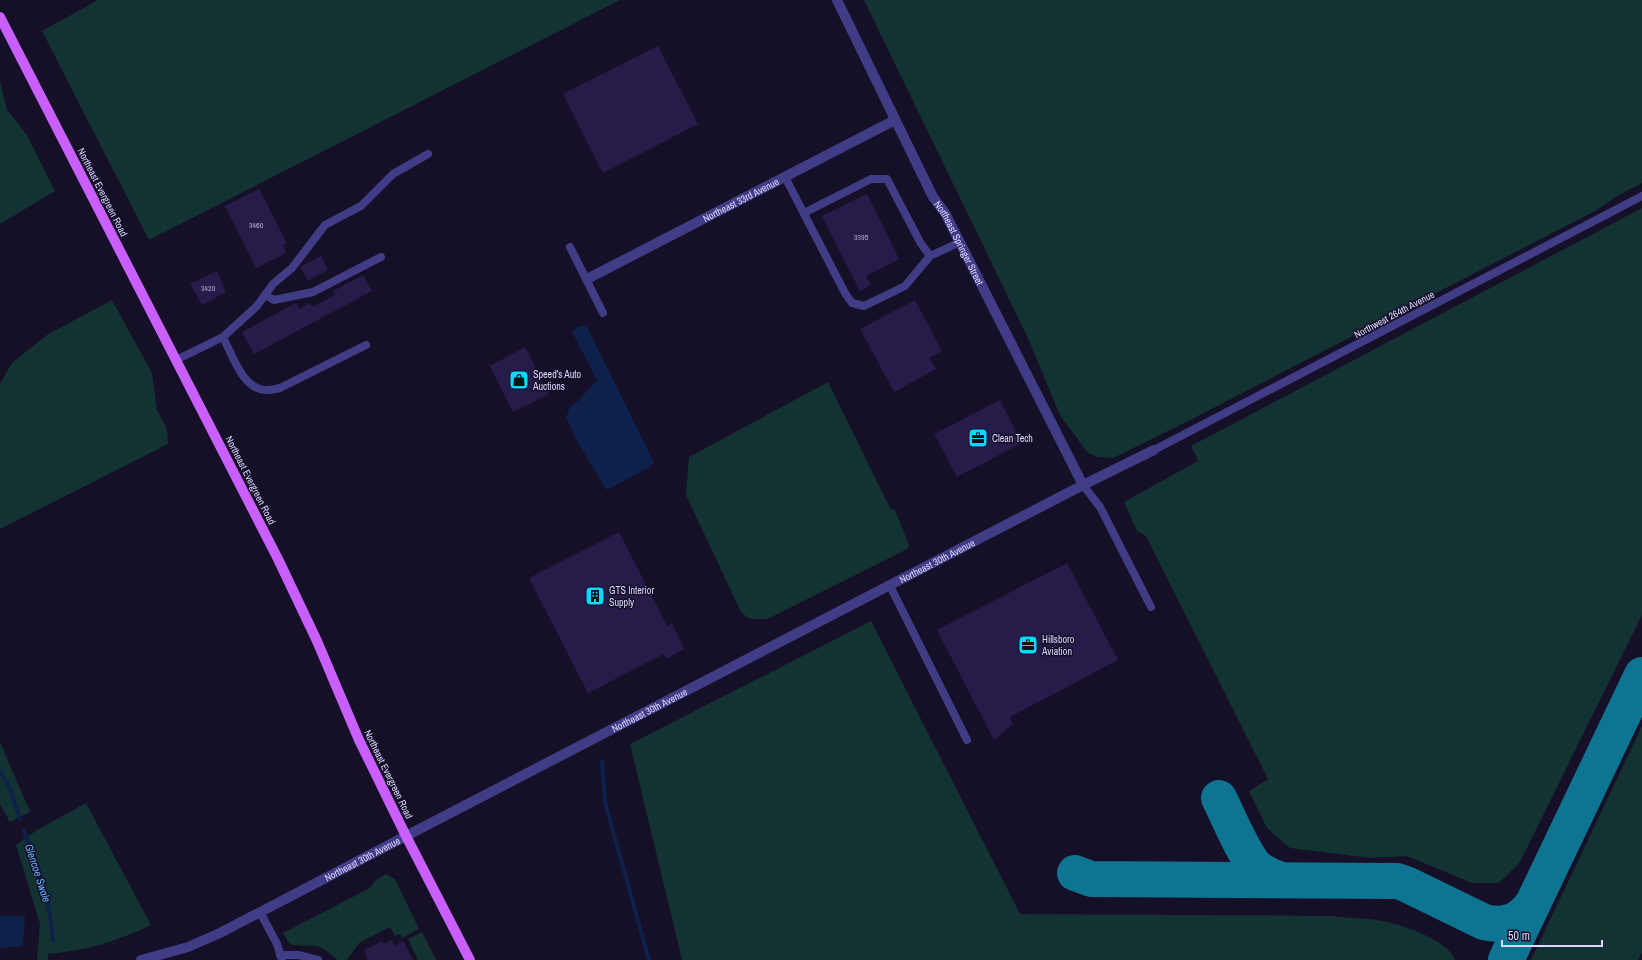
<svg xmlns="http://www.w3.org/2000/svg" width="1642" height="960" font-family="'Archivo Narrow',sans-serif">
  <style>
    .green { fill: #133232 }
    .water { fill: #0d214a }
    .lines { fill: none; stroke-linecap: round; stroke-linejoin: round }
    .stream { stroke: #0d214a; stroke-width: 4 }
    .taxiway { stroke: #0d7592; stroke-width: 36 }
    .building { fill: #271c49 }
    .service { stroke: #413c86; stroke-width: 8 }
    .minor { stroke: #413c86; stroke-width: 10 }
    .tertiary { stroke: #413c86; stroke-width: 10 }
    .primary { stroke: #c960fe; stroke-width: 10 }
    .labels { text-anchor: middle; stroke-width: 3; stroke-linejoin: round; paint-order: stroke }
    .number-label { font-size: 8px; fill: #b0a9d2 }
    .street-label { font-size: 10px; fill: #ddd8ff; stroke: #151028 }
    .poi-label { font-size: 10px; fill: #ddd8ff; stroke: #151028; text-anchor: start }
    .water-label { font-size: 11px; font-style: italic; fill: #67b2fe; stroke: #151028 }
  </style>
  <rect width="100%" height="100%" fill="#151028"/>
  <g class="green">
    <polygon points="98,0 620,0 149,240 42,31"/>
    <polygon points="864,0 1642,0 1642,183 1617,196 1597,210 1190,420 1113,458 1097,457 1087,452 1060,415 1027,336"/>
    <polygon points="0,81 7,110 27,135 55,191 0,224"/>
    <polygon points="1642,208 1642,615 1520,862 1499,883 1472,883 1407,856 1370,858 1290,848 1267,828 1249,791 1268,779 1146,536 1137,531 1124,502 1198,461 1191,446"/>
    <polygon points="112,300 152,373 157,410 167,429 168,444 0,529 0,384 12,363 47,335"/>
    <path d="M828 382 890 508 895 510 909 545 907 549 767 619C754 619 748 621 740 610L686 495 689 457Z"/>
    <path d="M871 621 1020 914 1331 916C1346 918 1362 918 1377 920 1398 923 1448 939 1455 960H682L630 744Z"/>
    <polygon points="1642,726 1642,952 1638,960 1531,960"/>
    <polygon points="0,742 30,812 10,822 0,804"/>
    <path d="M86 803 151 925C118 941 85 951 48 954V960H37L40 924 16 845 37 830Z"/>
    <polygon points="386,874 395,879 419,929 402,938 400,934 395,936 390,927 359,943 347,960 338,960 324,949 317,946 294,945 289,943 283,933 370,888 376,880"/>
    <polygon points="422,932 436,960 418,960 408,939"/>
  </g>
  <g class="water">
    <polygon points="586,325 654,462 648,468 607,490 602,483 576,439 566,417 570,407 578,401 597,380 572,332 577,327"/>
    <polygon points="0,916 25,916 23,946 0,948"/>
  </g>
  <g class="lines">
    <g class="stream">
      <polyline points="602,761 605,802 649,960"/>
      <polyline points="0,771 10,789 20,819"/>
      <path d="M24 831C39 866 50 902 53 940"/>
    </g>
    <g class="taxiway">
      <path d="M1219 798C1228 816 1243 853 1256 867 1263 873 1272 877 1281 880"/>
      <path d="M1075 873 1091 879 1397 881 1406 884 1484 922C1504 927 1518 922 1531 906"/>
      <polyline points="1506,960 1642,675"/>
    </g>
  </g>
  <g class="building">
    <polygon points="658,46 698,124 603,173 563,94"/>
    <polygon points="259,189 287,244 283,245 286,253 256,268 225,206"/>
    <polygon points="867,194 899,259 866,276 871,285 860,291 822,216"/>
    <polygon points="321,256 328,270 308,281 300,267"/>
    <polygon points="217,271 226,292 202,305 190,284"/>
    <polygon points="363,275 372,291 254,354 242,332 296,303 299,309 310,303 312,307 335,295 333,291"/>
    <polygon points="915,300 942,351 929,358 936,369 894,392 860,329"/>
    <polygon points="525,347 549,394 513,412 490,366"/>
    <polygon points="1000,400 1022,443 957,477 934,434"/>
    <polygon points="619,532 667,626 672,623 684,649 666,659 664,654 588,693 529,578"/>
    <polygon points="1067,563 1118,660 1010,717 1013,724 994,740 937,630"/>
    <polygon points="392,940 394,946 403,941 413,960 368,960 364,950 382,941 384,944"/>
  </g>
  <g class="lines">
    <g class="service">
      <polyline points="785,177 845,293 852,303 864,306 895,291 905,286 930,256 960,242"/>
      <polyline points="804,213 871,179 887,179 920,242 930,256"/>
      <polyline points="570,247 603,313"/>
      <polyline points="265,295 274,300 313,292 381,257"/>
      <path d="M223 337C232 354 243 391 267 390 271 390 276 389 280 388L366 345"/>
      <polyline points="176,360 223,337 257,306 273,284 292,268 325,225 361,206 393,174 428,154"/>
      <polyline points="1154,450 1642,196"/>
      <polyline points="1083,485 1100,507 1151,607"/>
      <polyline points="890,586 967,740"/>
      <polyline points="260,912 277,944 282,960"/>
      <polyline points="280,955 298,955 318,960"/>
    </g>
    <g class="minor">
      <path id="s1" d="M837 0 933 197 945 213 1083 485"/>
      <path id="s2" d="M587 279 895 120"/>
      <path id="s3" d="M406 836 1083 485 1154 450"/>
    </g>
    <path class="tertiary" id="s4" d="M141 960 188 947 220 933 406 836"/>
    <polyline class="primary" points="0,17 278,559 317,641 359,740 406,836 470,960"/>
  </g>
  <defs>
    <g id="shop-square" transform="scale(1)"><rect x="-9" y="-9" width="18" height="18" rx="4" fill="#05dafd" stroke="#151028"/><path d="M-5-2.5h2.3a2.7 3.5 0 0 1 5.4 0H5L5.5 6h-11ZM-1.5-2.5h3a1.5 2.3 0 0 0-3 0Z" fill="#111"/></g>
    <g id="office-square" transform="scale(1)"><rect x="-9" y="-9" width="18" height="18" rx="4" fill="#05dafd" stroke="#151028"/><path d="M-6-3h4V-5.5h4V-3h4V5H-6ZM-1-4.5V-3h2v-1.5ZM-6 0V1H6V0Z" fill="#111"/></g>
    <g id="building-square" transform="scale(1)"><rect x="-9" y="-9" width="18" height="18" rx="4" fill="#05dafd" stroke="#151028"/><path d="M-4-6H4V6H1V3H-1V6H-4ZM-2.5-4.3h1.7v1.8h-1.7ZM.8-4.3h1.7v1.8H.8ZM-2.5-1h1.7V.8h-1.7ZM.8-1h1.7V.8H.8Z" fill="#111"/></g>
  </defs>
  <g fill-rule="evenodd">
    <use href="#shop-square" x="519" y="380"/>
    <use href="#office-square" x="978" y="438"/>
    <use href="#building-square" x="595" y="596"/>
    <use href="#office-square" x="1028" y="645"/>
  </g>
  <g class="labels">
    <g class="number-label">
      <text x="256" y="228">3460</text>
      <text x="861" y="240">3395</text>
      <text x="208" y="291">3420</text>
    </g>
    <g class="street-label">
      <text transform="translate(103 192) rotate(63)" y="4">Northeast Evergreen Road</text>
      <text dy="4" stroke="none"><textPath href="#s2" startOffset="173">Northeast 33rd Avenue</textPath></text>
      <text dy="4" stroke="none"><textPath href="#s1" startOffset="272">Northeast Springer Street</textPath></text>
      <text transform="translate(1394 314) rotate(-28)" y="4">Northwest 264th Avenue</text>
      <text transform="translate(251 480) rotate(63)" y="4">Northeast Evergreen Road</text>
      <text dy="4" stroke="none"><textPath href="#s3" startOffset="598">Northeast 30th Avenue</textPath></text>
      <text dy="4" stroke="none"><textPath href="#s3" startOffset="274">Northeast 30th Avenue</textPath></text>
      <text transform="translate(389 774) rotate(64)" y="4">Northeast Evergreen Road</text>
      <text dy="4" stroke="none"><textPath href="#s4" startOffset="244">Northeast 30th Avenue</textPath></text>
    </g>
    <g class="poi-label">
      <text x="533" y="378">Speed's Auto<tspan x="533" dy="12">Auctions</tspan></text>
      <text x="992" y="442">Clean Tech</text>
      <text x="609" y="594">GTS Interior<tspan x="609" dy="12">Supply</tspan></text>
      <text x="1042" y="643">Hillsboro<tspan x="1042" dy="12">Aviation</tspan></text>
    </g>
    <g class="water-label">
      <text transform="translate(38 873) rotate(72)" y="4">Glencoe Swale</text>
    </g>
  </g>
  <path d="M1502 940v6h100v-6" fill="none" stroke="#ddd8ff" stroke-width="2"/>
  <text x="1508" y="940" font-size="12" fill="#ddd8ff" stroke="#151028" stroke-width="3" paint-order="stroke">50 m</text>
</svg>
